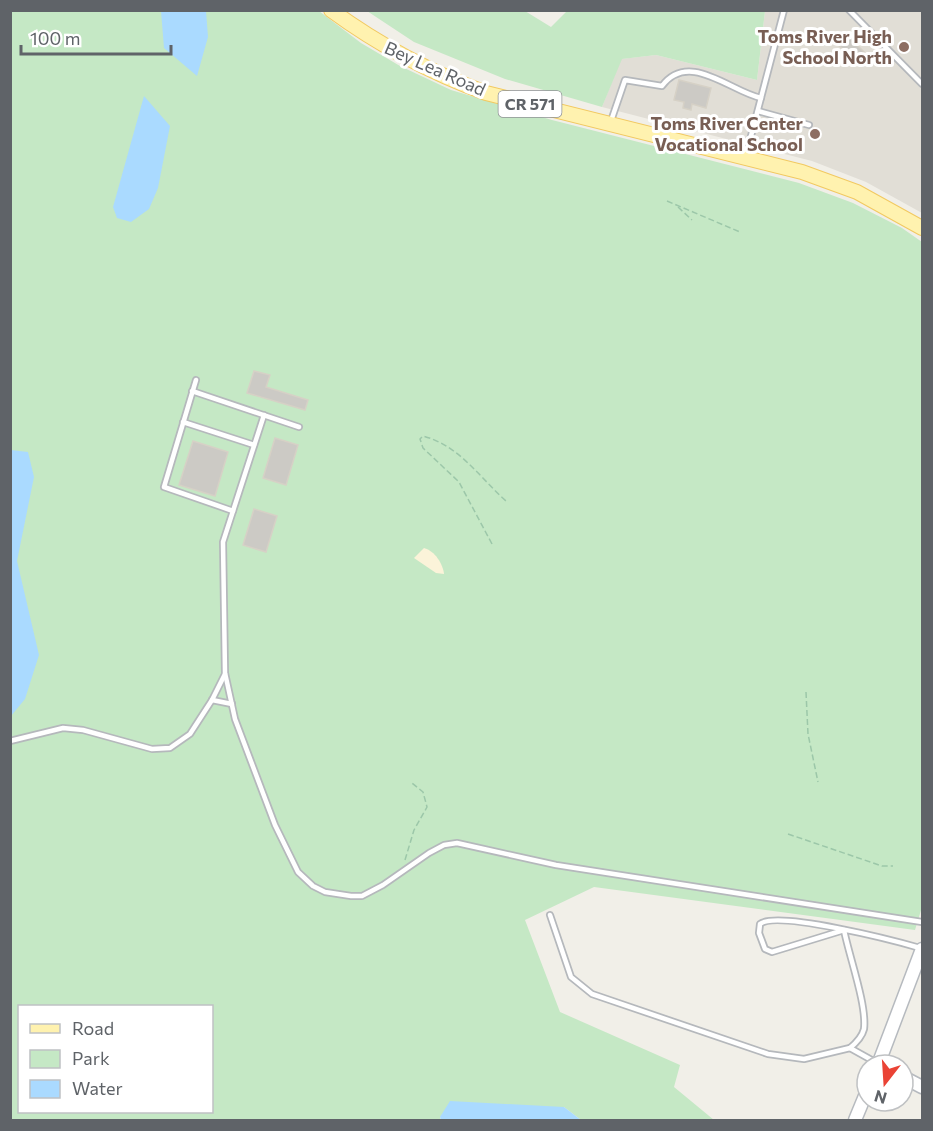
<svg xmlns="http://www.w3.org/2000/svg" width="933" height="1131" font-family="Commissioner,sans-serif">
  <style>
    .education { fill: #e1ded6 }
    .green { fill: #c5e8c5; fill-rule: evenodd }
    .sand { fill: #fbf3d9 }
    .water { fill: #aadaff }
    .building { fill: #cccac5; stroke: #d6d1c6; stroke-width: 1.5 }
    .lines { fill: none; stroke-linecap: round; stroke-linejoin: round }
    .lane-casing { stroke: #b5b8bc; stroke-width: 8 }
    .secondary-casing { stroke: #b6babf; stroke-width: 15 }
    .primary-casing { stroke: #f2c960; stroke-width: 16 }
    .path { stroke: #9cc7a9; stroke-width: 1.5; stroke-dasharray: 6 3; stroke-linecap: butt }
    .lane { stroke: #fff; stroke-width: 4.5 }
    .secondary { stroke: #fff; stroke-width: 12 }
    .primary { stroke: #fff2af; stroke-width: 14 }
    .education-dot { fill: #8d6e63; stroke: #fff; stroke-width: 2 }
    .labels { text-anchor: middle; stroke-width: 6; stroke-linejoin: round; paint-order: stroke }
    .shield { fill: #fff; stroke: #8f9295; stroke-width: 1.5 }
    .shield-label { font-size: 16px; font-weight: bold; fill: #5f6368 }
    .education-label { font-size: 18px; font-weight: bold; fill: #785e54; stroke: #fff; text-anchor: end }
    .street-label { font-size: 18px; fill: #5f6368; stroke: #fff }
  </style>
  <rect width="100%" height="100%" fill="#f1efe8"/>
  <polygon class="education" points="765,11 922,11 922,213 866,182 812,161 602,107 621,59 656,55 757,80"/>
  <g class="green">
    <path d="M10 11H319L361 43 400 66 451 90 552 120 799 183 853 203 902 228 922 242V907L915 930 594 887 525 920 560 1012 680 1065 674 1087 714 1120H581L564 1107 440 1117 441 1120H11ZM20 1006H212V1112H20Z"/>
    <polygon points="367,11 525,11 551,27 567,11 765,11 757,80 656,55 622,59 602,107 505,79 414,42"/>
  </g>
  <path class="sand" d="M424 548C435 551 443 564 444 574L436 573 414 558Z"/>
  <g class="water">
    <polygon points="161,11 206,11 208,37 197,76 164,48"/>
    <polygon points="144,96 170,126 158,188 149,209 131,222 117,218 113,207"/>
    <polygon points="11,450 28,452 34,477 17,561 39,655 25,699 11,716"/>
    <polygon points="450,1101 564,1107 581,1120 441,1120 440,1117"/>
  </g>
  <g class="building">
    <polygon points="837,34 842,39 846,34 865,53 857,61 832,40"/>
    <polygon points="679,80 711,88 706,108 692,104 691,110 683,108 684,102 674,100"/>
    <polygon points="254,371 270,375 266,387 308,400 305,410 247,393"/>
    <polygon points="275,438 298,445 286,485 263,478"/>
    <polygon points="193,441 228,452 215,496 179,485"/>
    <polygon points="254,509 277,516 266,552 243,545"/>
  </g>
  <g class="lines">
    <g class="lane-casing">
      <g id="lane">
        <polyline points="849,10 922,84"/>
        <polyline points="758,111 809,125"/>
        <path d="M611 121 625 80 662 86C689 50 731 92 761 98"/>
        <polyline points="746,155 784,10"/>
        <polyline points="196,380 164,487 233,511"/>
        <polyline points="192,391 299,427"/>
        <polyline points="264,415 223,542 225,673 235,719 275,825 298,872 313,886 325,892 351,896 362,896 383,885 429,853 444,845 457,843 556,865 922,922"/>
        <polyline points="183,422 254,445"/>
        <polyline points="212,700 232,704"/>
        <polyline points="10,741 63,728 83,730 152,749 170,748 190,734 212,700 225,674"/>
        <polyline points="550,915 571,977 592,994 768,1054 804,1059 850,1048"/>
        <path d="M844 930 772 952 765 949 759 933 760 924C776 910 896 941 920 948"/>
        <path d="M844 930C849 956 867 1005 864 1029 862 1037 856 1043 850 1048L877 1063"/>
      </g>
    </g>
    <g class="secondary-casing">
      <g id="secondary">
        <polyline points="878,1065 922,949"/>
        <polyline points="903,1077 922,1087"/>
        <polyline points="855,1120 867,1091"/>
      </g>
    </g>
    <g class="primary-casing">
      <path id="primary" d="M331 10C380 46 429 72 486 93L802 172 857 192 922 228"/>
    </g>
    <g class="path">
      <polyline points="667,201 740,232"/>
      <polyline points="678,207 692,220"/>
      <path d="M492 544 459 482 423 448 420 439 423 436C460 446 479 477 506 501"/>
      <polyline points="806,692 808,734 818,782"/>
      <polyline points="788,834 882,866 893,866"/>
      <polyline points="405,860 414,830 427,807 423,792 412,783"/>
    </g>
    <use href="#lane" class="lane"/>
    <use href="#secondary" class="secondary"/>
    <use href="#primary" class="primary"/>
  </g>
  <g class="education-dot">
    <circle cx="904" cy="47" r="6"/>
    <circle cx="815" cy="134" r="6"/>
  </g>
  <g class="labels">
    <rect class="shield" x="498.5" y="91" width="63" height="26" rx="4.5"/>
    <g class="shield-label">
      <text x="530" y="110">CR 571</text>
    </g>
    <g class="education-label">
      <text x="892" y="43">Toms River High<tspan x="892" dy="21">School North</tspan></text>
      <text x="803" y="130">Toms River Center<tspan x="803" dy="21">Vocational School</tspan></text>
    </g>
    <g class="street-label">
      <text transform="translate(435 69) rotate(24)" y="6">Bey Lea Road</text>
    </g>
  </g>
  <rect width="933" height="1131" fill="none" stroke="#5f6368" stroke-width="24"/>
  <rect x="18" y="1005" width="195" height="108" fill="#ffffff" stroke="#bfc1c3" stroke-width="1.5"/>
  <rect x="30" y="1024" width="30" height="9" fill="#fff2af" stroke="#bfc1c3" stroke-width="1.5"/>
  <text x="72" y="1035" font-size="18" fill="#5f6368">Road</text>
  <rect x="30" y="1050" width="30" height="18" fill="#c5e8c5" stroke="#bfc1c3" stroke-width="1.5"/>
  <text x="72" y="1065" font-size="18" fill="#5f6368">Park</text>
  <rect x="30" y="1080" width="30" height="18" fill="#aadaff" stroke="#bfc1c3" stroke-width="1.5"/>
  <text x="72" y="1095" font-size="18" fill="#5f6368">Water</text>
  <g transform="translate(885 1083) rotate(197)"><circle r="28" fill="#ffffff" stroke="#bfc1c3" stroke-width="1.5"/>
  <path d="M0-4.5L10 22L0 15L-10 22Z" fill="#ea4335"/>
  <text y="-9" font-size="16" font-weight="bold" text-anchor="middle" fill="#5f6368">N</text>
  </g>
  <path d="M21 45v9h150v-9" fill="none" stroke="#5f6368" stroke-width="3"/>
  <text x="30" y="45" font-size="18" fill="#5f6368" stroke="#ffffff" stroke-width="4.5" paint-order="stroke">100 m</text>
</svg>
